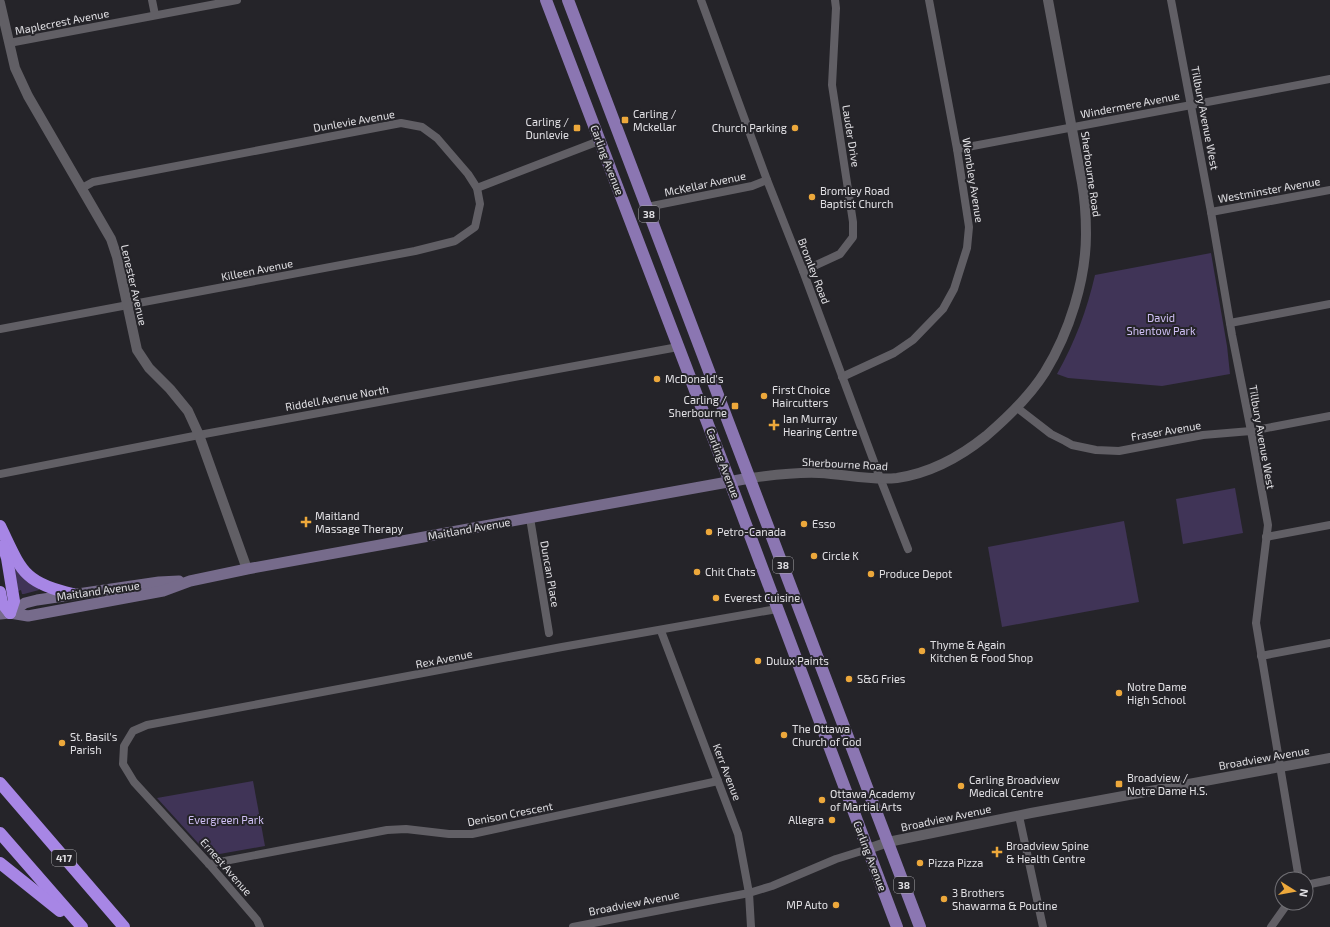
<svg xmlns="http://www.w3.org/2000/svg" width="1330" height="927" font-family="'Exo 2',sans-serif">
  <style>
    .green { fill: #403457 }
    .lines { fill: none; stroke-linecap: round; stroke-linejoin: round }
    .minor { stroke: #615f65; stroke-width: 8 }
    .tertiary { stroke: #615f65; stroke-width: 10 }
    .secondary { stroke: #766b8b; stroke-width: 11 }
    .primary { stroke: #8b76b2; stroke-width: 12 }
    .motorway { stroke: #a786e5; stroke-width: 12 }
    .poi-dot { fill: #eda83b; stroke: #252429; stroke-width: 1.5 }
    .labels { text-anchor: middle; stroke-width: 4; stroke-linejoin: round; paint-order: stroke }
    .shield { fill: #252429; stroke: #a9a8ac; stroke-width: 1 }
    .shield-label { font-size: 10px; font-weight: bold; fill: #e1e0e4 }
    .street-label { font-size: 11px; fill: #e1e0e4; stroke: #252429 }
    .poi-label { font-size: 11px; fill: #e1e0e4; stroke: #252429; text-anchor: start }
    .park-label { font-size: 11px; fill: #d0c0f5; stroke: #252429 }
  </style>
  <rect width="100%" height="100%" fill="#252429"/>
  <g class="green">
    <path d="M1211 253 1227 346 1230 374 1162 386 1068 378 1057 374C1075 342 1087 310 1095 275Z"/>
    <polygon points="1235,488 1243,533 1183,544 1176,499"/>
    <polygon points="1124,521 1139,602 1002,627 988,547"/>
    <polygon points="14,567 39,586 39,590 24,594 22,594 21,590 18,591"/>
    <polygon points="253,781 265,846 214,855 208,854 157,798"/>
  </g>
  <g class="lines">
    <g class="minor">
      <polyline points="152,0 155,15"/>
      <polyline points="701,0 767,180 803,271 880,478 908,549"/>
      <polyline points="1171,0 1211,212 1232,335 1251,431 1268,525 1256,623 1299,879"/>
      <polyline points="9,43 237,0"/>
      <polyline points="957,149 1330,79"/>
      <polyline points="477,188 599,141"/>
      <polyline points="647,207 752,186 767,180"/>
      <polyline points="1211,212 1330,190"/>
      <polyline points="803,271 840,254 853,237 853,222 832,85 836,8 835,0"/>
      <polyline points="1230,323 1330,304"/>
      <polyline points="0,329 415,251 455,241 475,227 480,204 477,188 468,174 437,138 422,127 401,123 93,182 82,188"/>
      <polyline points="842,377 894,353 913,340 943,309 954,289 967,248 969,227 957,149 929,0"/>
      <polyline points="1016,407 1051,434 1065,441 1072,445 1096,450 1119,451 1203,435 1251,431 1330,416"/>
      <polyline points="0,474 199,435 678,347"/>
      <polyline points="530,518 549,633"/>
      <polyline points="1266,537 1330,525"/>
      <polyline points="661,631 738,834 749,893 751,927"/>
      <polyline points="1261,656 1330,643"/>
      <polyline points="1019,816 1043,927"/>
      <polyline points="209,864 387,830 406,829 449,834 472,834 718,781"/>
      <polyline points="1306,885 1330,880"/>
      <polyline points="260,927 257,920 209,864 134,782 123,764 124,746 133,731 147,725 562,647 777,609"/>
      <polyline points="573,927 749,893 772,886 836,859 868,849"/>
      <polyline points="1271,927 1288,903"/>
    </g>
    <g class="tertiary">
      <polyline points="0,3 15,68 28,96 111,239 117,257 137,350 149,368 170,389 188,411 199,435 247,569"/>
      <path d="M750 478C772 475 796 472 819 473 845 474 870 481 897 478 931 473 960 457 986 436 1007 418 1030 396 1045 372 1069 333 1086 280 1086 234 1086 217 1085 200 1082 183L1048 0"/>
      <polyline points="868,849 888,842 1031,813 1330,758"/>
    </g>
    <g class="secondary">
      <polyline points="10,613 25,603 37,600 159,582 179,581"/>
      <polyline points="0,614 10,613 28,616 163,591 190,581 247,569 750,478"/>
    </g>
    <g class="primary">
      <polyline points="546,0 730,482 897,927"/>
      <polyline points="568,0 920,927"/>
    </g>
    <g class="motorway">
      <path d="M0 526C21 569 22 583 73 594"/>
      <polyline points="3,546 7,558 14,601 10,613"/>
      <polyline points="0,592 2,603 10,613"/>
      <polyline points="0,783 124,927"/>
      <polyline points="0,833 82,927"/>
      <polyline points="0,863 60,911"/>
    </g>
  </g>
  <g class="poi-dot">
    <rect x="621" y="116" width="8" height="8" rx="2"/>
    <rect x="573" y="124" width="8" height="8" rx="2"/>
    <circle cx="795" cy="128" r="4"/>
    <circle cx="812" cy="197" r="4"/>
    <circle cx="657" cy="379" r="4"/>
    <circle cx="764" cy="396" r="4"/>
    <rect x="731" y="402" width="8" height="8" rx="2"/>
    <path d="M772 419h4v4h4v4h-4v4h-4v-4h-4v-4h4z"/>
    <path d="M304 516h4v4h4v4h-4v4h-4v-4h-4v-4h4z"/>
    <circle cx="804" cy="524" r="4"/>
    <circle cx="709" cy="532" r="4"/>
    <circle cx="814" cy="556" r="4"/>
    <circle cx="697" cy="572" r="4"/>
    <circle cx="871" cy="574" r="4"/>
    <circle cx="716" cy="598" r="4"/>
    <circle cx="922" cy="651" r="4"/>
    <circle cx="758" cy="661" r="4"/>
    <circle cx="849" cy="679" r="4"/>
    <circle cx="1119" cy="693" r="4"/>
    <circle cx="784" cy="735" r="4"/>
    <circle cx="62" cy="743" r="4"/>
    <rect x="1115" y="780" width="8" height="8" rx="2"/>
    <circle cx="961" cy="786" r="4"/>
    <circle cx="822" cy="800" r="4"/>
    <circle cx="832" cy="820" r="4"/>
    <path d="M995 846h4v4h4v4h-4v4h-4v-4h-4v-4h4z"/>
    <circle cx="920" cy="863" r="4"/>
    <circle cx="944" cy="899" r="4"/>
    <circle cx="836" cy="905" r="4"/>
  </g>
  <g class="labels">
    <g class="shield">
      <rect x="639" y="206" width="20" height="16" rx="3"/>
      <rect x="773" y="557" width="20" height="16" rx="3"/>
      <rect x="52" y="850" width="24" height="16" rx="3"/>
      <rect x="894" y="877" width="20" height="16" rx="3"/>
    </g>
    <g class="shield-label">
      <text x="649" y="218">38</text>
      <text x="783" y="569">38</text>
      <text x="64" y="862">417</text>
      <text x="904" y="889">38</text>
    </g>
    <g class="street-label">
      <text transform="translate(62 22) rotate(-11)" y="4">Maplecrest Avenue</text>
      <text transform="translate(1130 105) rotate(-11)" y="4">Windermere Avenue</text>
      <text transform="translate(1205 118) rotate(79)" y="4">Tillbury Avenue West</text>
      <text transform="translate(354 121) rotate(-10)" y="4">Dunlevie Avenue</text>
      <text transform="translate(851 136) rotate(81)" y="4">Lauder Drive</text>
      <text transform="translate(607 160) rotate(69)" y="4">Carling Avenue</text>
      <text transform="translate(1091 174) rotate(82)" y="4">Sherbourne Road</text>
      <text transform="translate(973 180) rotate(81)" y="4">Wembley Avenue</text>
      <text transform="translate(705 184) rotate(-12)" y="4">McKellar Avenue</text>
      <text transform="translate(1269 190) rotate(-10)" y="4">Westminster Avenue</text>
      <text transform="translate(257 270) rotate(-11)" y="4">Killeen Avenue</text>
      <text transform="translate(814 271) rotate(69)" y="4">Bromley Road</text>
      <text transform="translate(134 285) rotate(77)" y="4">Lenester Avenue</text>
      <text transform="translate(337 398) rotate(-10)" y="4">Riddell Avenue North</text>
      <text transform="translate(1166 431) rotate(-10)" y="4">Fraser Avenue</text>
      <text transform="translate(1262 437) rotate(80)" y="4">Tillbury Avenue West</text>
      <text transform="translate(723 463) rotate(69)" y="4">Carling Avenue</text>
      <text transform="translate(845 464) rotate(3)" y="4">Sherbourne Road</text>
      <text transform="translate(469 529) rotate(-10)" y="4">Maitland Avenue</text>
      <text transform="translate(550 574) rotate(80)" y="4">Duncan Place</text>
      <text transform="translate(98 591) rotate(-8)" y="4">Maitland Avenue</text>
      <text transform="translate(444 659) rotate(-11)" y="4">Rex Avenue</text>
      <text transform="translate(1264 758) rotate(-10)" y="4">Broadview Avenue</text>
      <text transform="translate(727 772) rotate(69)" y="4">Kerr Avenue</text>
      <text transform="translate(510 814) rotate(-11)" y="4">Denison Crescent</text>
      <text transform="translate(946 818) rotate(-12)" y="4">Broadview Avenue</text>
      <text transform="translate(870 856) rotate(69)" y="4">Carling Avenue</text>
      <text transform="translate(226 867) rotate(49)" y="4">Ernest Avenue</text>
      <text transform="translate(634 903) rotate(-11)" y="4">Broadview Avenue</text>
    </g>
    <g class="poi-label">
      <text x="633" y="118">Carling /<tspan x="633" dy="13">Mckellar</tspan></text>
      <text x="569" y="126" text-anchor="end">Carling /<tspan x="569" dy="13">Dunlevie</tspan></text>
      <text x="787" y="132" text-anchor="end">Church Parking</text>
      <text x="820" y="195">Bromley Road<tspan x="820" dy="13">Baptist Church</tspan></text>
      <text x="665" y="383">McDonald's</text>
      <text x="772" y="394">First Choice<tspan x="772" dy="13">Haircutters</tspan></text>
      <text x="727" y="404" text-anchor="end">Carling /<tspan x="727" dy="13">Sherbourne</tspan></text>
      <text x="783" y="423">Ian Murray<tspan x="783" dy="13">Hearing Centre</tspan></text>
      <text x="315" y="520">Maitland<tspan x="315" dy="13">Massage Therapy</tspan></text>
      <text x="812" y="528">Esso</text>
      <text x="717" y="536">Petro-Canada</text>
      <text x="822" y="560">Circle K</text>
      <text x="705" y="576">Chit Chats</text>
      <text x="879" y="578">Produce Depot</text>
      <text x="724" y="602">Everest Cuisine</text>
      <text x="930" y="649">Thyme &amp; Again<tspan x="930" dy="13">Kitchen &amp; Food Shop</tspan></text>
      <text x="766" y="665">Dulux Paints</text>
      <text x="857" y="683">S&amp;G Fries</text>
      <text x="1127" y="691">Notre Dame<tspan x="1127" dy="13">High School</tspan></text>
      <text x="792" y="733">The Ottawa<tspan x="792" dy="13">Church of God</tspan></text>
      <text x="70" y="741">St. Basil's<tspan x="70" dy="13">Parish</tspan></text>
      <text x="1127" y="782">Broadview /<tspan x="1127" dy="13">Notre Dame H.S.</tspan></text>
      <text x="969" y="784">Carling Broadview<tspan x="969" dy="13">Medical Centre</tspan></text>
      <text x="830" y="798">Ottawa Academy<tspan x="830" dy="13">of Martial Arts</tspan></text>
      <text x="824" y="824" text-anchor="end">Allegra</text>
      <text x="1006" y="850">Broadview Spine<tspan x="1006" dy="13">&amp; Health Centre</tspan></text>
      <text x="928" y="867">Pizza Pizza</text>
      <text x="952" y="897">3 Brothers<tspan x="952" dy="13">Shawarma &amp; Poutine</tspan></text>
      <text x="828" y="909" text-anchor="end">MP Auto</text>
    </g>
    <g class="park-label">
      <text x="1161" y="322">David<tspan x="1161" dy="13">Shentow Park</tspan></text>
      <text x="226" y="824">Evergreen Park</text>
    </g>
  </g>
  <g transform="translate(1294 891) rotate(101)"><circle r="19" fill="#252429" stroke="#706f74"/>
  <path d="M0-3L7 15L0 10L-7 15Z" fill="#eda83b"/>
  <text y="-6" font-size="11" font-weight="bold" text-anchor="middle" fill="#e1e0e4">N</text>
  </g>
</svg>
